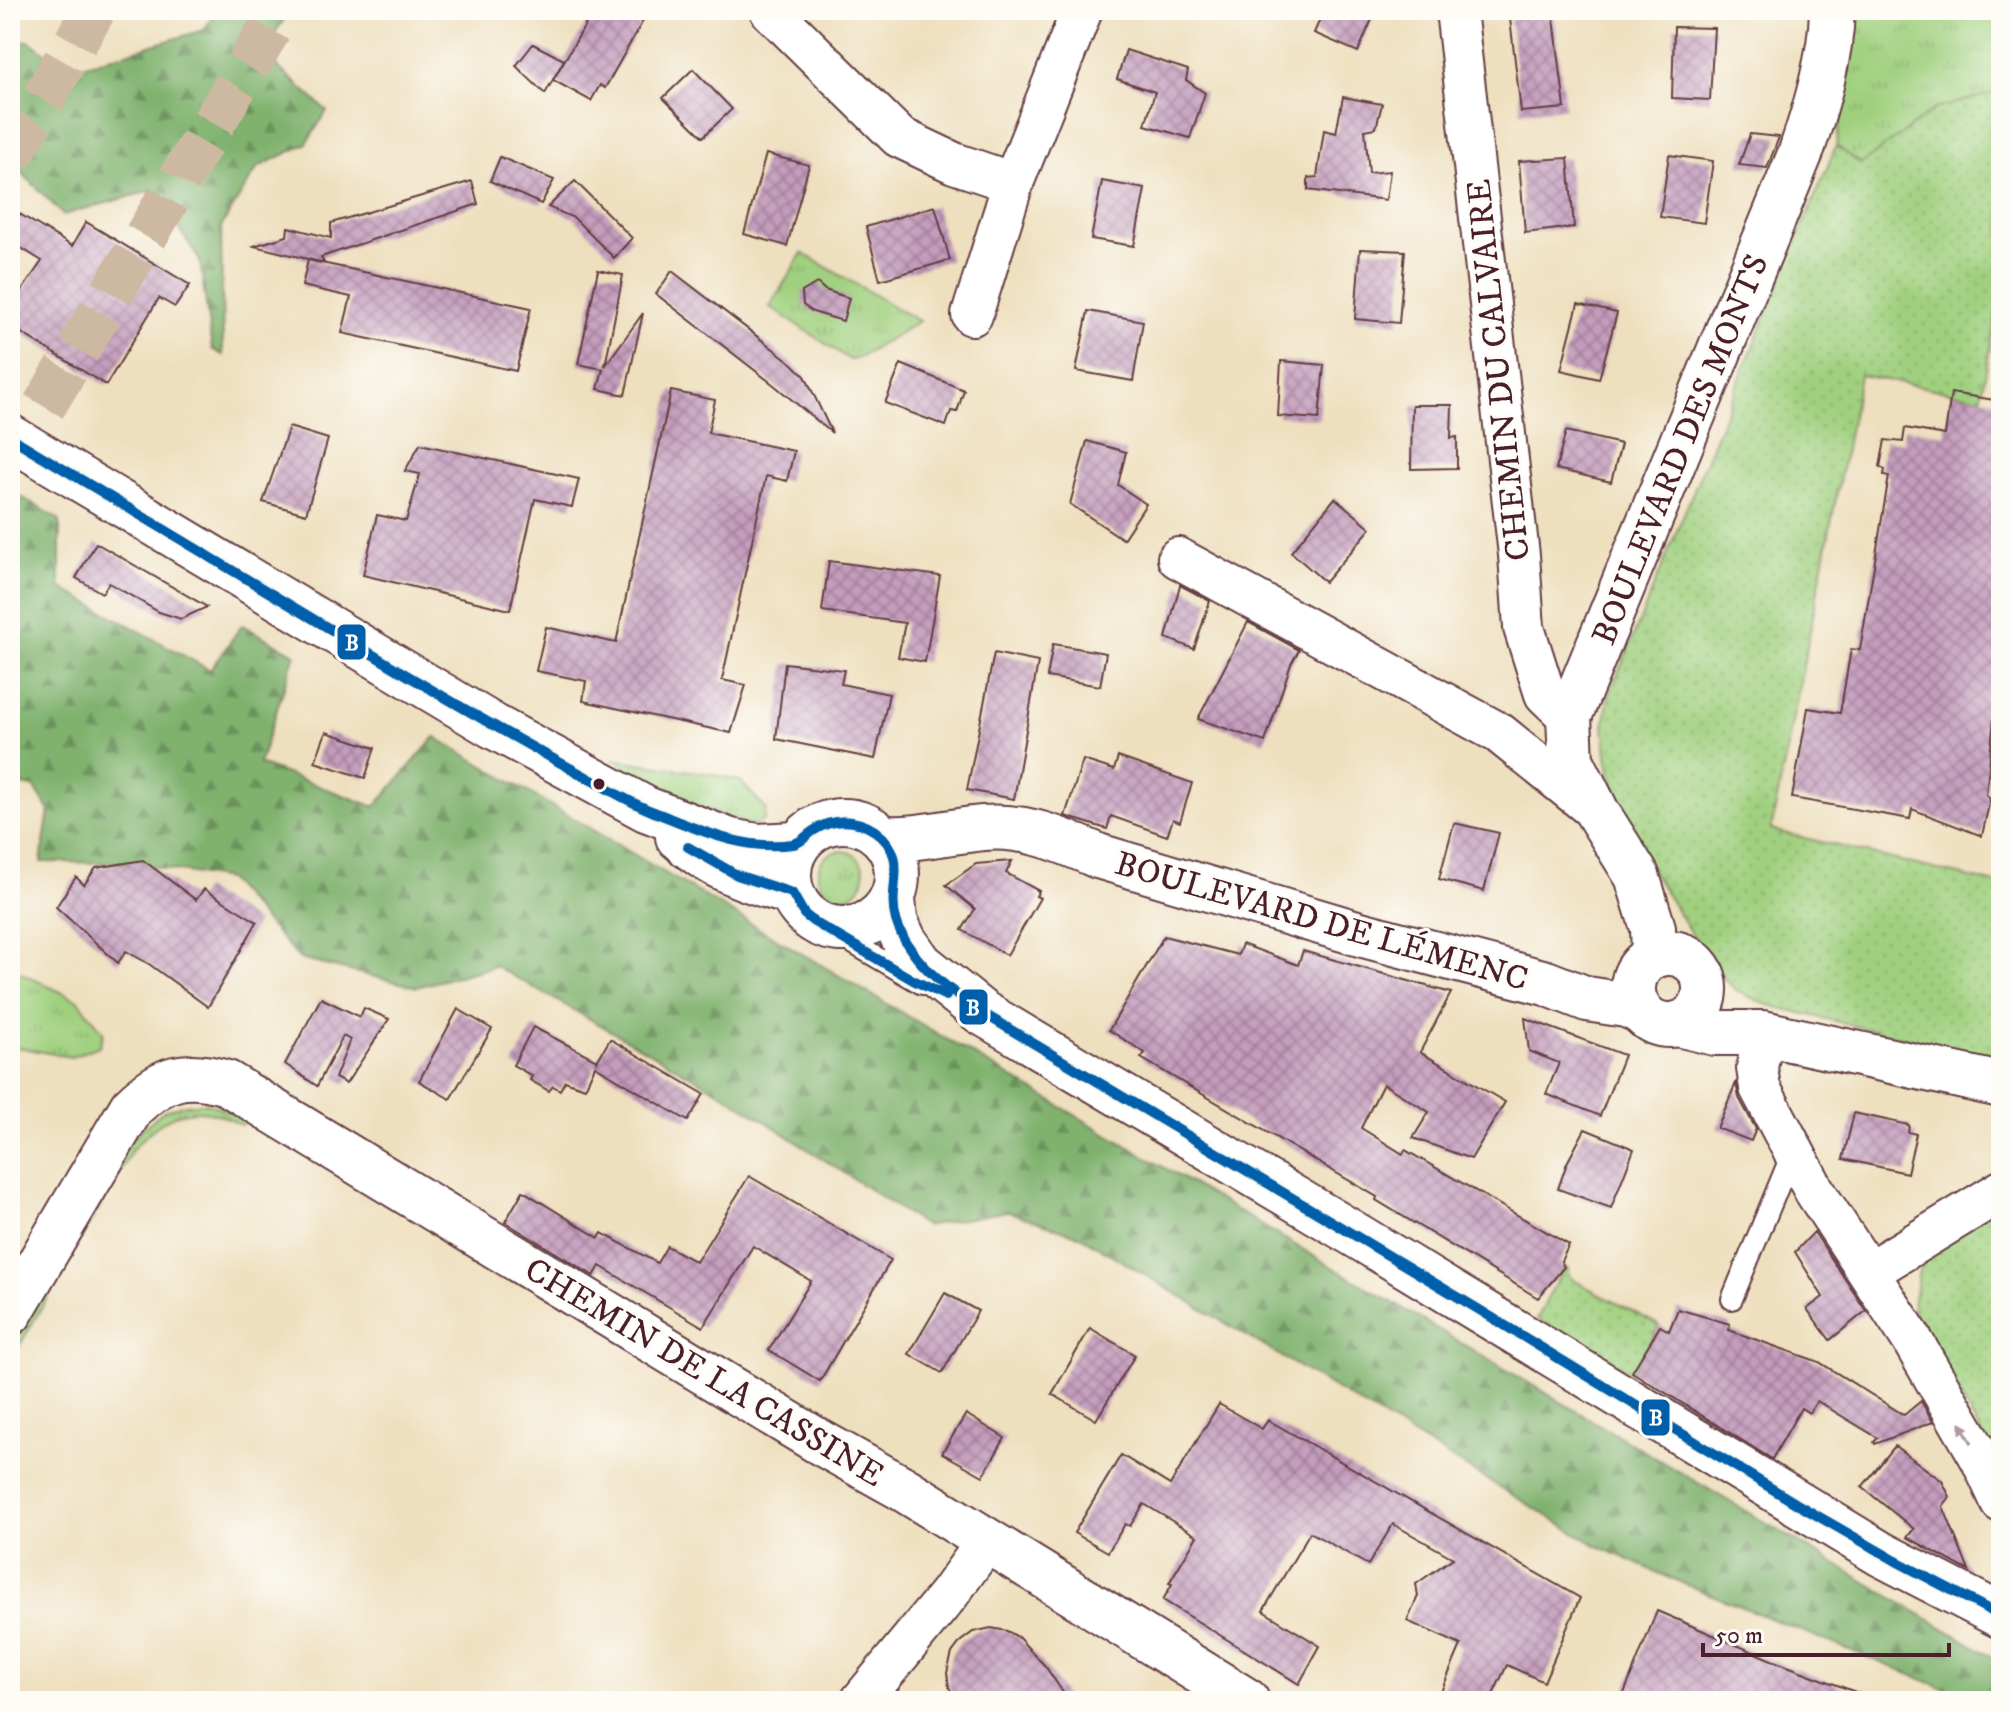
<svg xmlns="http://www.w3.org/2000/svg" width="2011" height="1711" font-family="'IM FELL DW Pica',serif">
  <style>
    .grass { fill: url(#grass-tufts); stroke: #757855; stroke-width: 2 }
    .forest { fill: url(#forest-firs); stroke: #65684c; stroke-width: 2 }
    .park { fill: url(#park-dots); stroke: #757855; stroke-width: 2 }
    .building { fill: url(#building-cross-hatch) }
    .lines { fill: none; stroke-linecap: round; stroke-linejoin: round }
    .highway-tunnel { stroke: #cdb9a1; stroke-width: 44; stroke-dasharray: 44 22; stroke-linecap: butt }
    .lane-casing { stroke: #633c41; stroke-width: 24 }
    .street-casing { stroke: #633c41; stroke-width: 44 }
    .secondary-casing { stroke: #633c41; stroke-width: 48 }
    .lane { stroke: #fff; stroke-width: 20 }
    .street { stroke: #fff; stroke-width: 40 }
    .secondary { stroke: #fff; stroke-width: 44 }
    .bus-1-casing { stroke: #fdfcf7; stroke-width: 16 }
    .bus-1 { stroke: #005eab; stroke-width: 10 }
    .oneway { fill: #ae9aa0 }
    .bus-dot { fill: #4a1f2b; stroke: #fdfcf7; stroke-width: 3 }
    .labels { text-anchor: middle; stroke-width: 6; stroke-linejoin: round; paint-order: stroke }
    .street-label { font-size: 34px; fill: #4a1f2b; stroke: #fdfcf7 }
    .line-badge { stroke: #fdfcf7; stroke-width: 3 }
    .badge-label { font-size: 22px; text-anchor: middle; font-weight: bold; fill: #fff }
  </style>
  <defs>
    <pattern id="grass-tufts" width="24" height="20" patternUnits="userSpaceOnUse" patternTransform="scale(2)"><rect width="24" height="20" fill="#a0d07f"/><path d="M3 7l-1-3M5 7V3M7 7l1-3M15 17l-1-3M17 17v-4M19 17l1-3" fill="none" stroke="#8bb26e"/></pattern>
    <pattern id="forest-firs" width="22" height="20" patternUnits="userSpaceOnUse" patternTransform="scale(2)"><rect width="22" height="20" fill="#80b26e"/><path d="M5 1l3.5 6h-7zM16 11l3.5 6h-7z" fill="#6b905b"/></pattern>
    <pattern id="park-dots" width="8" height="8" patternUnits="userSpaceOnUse" patternTransform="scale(2)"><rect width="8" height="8" fill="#a0d07f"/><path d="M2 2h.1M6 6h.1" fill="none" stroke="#8bb26e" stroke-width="1.8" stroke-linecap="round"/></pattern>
    <pattern id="building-cross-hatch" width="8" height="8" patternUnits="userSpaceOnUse" patternTransform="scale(2)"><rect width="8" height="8" fill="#c49dbd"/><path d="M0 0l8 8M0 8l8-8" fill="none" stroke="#a17f9a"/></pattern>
  </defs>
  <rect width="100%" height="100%" fill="#fdfcf7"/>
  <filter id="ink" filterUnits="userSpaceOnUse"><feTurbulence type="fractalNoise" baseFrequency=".0125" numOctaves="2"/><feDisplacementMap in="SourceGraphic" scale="16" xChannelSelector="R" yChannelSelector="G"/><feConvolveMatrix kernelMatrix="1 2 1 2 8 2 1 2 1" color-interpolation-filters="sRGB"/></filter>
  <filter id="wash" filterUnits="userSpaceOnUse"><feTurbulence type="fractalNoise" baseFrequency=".006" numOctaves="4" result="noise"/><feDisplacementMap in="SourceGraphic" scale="32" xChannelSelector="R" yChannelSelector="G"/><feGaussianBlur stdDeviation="1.8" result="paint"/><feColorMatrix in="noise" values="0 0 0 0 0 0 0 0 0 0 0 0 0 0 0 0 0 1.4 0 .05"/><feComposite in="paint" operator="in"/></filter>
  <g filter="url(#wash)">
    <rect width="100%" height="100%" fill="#eedfbe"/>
    <g class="grass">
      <polygon points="1859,10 2001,10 2001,261 1836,146"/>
      <polygon points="802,253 919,321 859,358 850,360 770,307"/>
      <polygon points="612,759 711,774 740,781 766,809 764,820 755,826 696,808"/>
      <circle cx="841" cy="874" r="23"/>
      <polygon points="10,968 78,1000 104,1033 99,1046 71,1057 10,1046"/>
      <path d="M206 1103 249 1118 241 1125C197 1098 165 1112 133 1149L10 1362V1345L129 1141 163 1111 183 1105Z"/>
    </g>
    <g class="forest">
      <polygon points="217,10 290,10 262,53 327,111 306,144 258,167 221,227 223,355 212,349 200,261 154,190 63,215 10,160 10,42 29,41 69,70 204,30"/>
      <polygon points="10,490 60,520 60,587 210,670 242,625 295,654 259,764 375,807 435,737 2001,1662 2001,1701 1976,1701 1672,1579 1598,1546 1080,1236 1007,1211 925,1226 727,1096 495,966 417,987 300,959 227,879 133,863 41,862 49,810 34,787 10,783"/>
    </g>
    <g class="park">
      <polygon points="2001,91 2001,286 1981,398 1860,375 1771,830 2001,885 2001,1061 1768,1005 1736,991 1709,962 1644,858 1619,808 1608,763 1604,727 1609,695 1836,146 1861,164 1935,109"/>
      <polygon points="2001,1203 2001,1469 1912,1310 1922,1254"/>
      <polygon points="1564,1267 1568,1268 1568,1274 1573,1280 1660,1326 1632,1372 1537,1319"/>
    </g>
    <g id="blocks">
      <g class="building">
        <polygon points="594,10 649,10 605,88 600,85 591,101 553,80"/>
        <polygon points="1324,10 1376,10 1358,52 1314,33"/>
        <polygon points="1509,10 1553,10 1565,108 1521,112"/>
        <polygon points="1674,27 1714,28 1710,100 1672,98"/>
        <polygon points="533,44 564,60 545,94 516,66"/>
        <polygon points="1126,50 1188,70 1186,80 1205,93 1190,138 1145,125 1155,92 1117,79"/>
        <polygon points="693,69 732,109 703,137 663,98"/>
        <polygon points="1343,97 1382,104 1376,128 1365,130 1369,173 1390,171 1386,200 1308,190 1308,178 1317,177 1324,130 1336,133"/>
        <polygon points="1750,134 1779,137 1767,168 1739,165"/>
        <polygon points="766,154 809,165 787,246 744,234"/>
        <polygon points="1669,155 1713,161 1704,223 1660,217"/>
        <polygon points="500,157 554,180 541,204 490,181"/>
        <polygon points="1568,158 1574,227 1525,233 1519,161"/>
        <polygon points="472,181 478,204 321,257 324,263 254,246 287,236 288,227 331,238 331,223"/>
        <polygon points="575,181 632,238 614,258 574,218 548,207"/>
        <polygon points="1102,181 1145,189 1134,246 1091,239"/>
        <polygon points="935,206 950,260 880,280 866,227"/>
        <polygon points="10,208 72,246 86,222 190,285 175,307 159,298 106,385 10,326 10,308 42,261 10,241"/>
        <polygon points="1360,249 1405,251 1399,323 1355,319"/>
        <polygon points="308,260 531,308 516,371 342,333 351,297 302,286"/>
        <polygon points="598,270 623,275 605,366 643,313 625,395 598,389 603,369 578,364"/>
        <polygon points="672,271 793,364 805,376 832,433 774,385 656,294"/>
        <polygon points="817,283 825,290 849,298 843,321 813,312 803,305 802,292"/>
        <polygon points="1578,304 1617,313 1599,379 1561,370"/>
        <polygon points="1088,311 1143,321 1133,381 1076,371"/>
        <polygon points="1281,361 1324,365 1319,419 1278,416"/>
        <polygon points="901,364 964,390 957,412 951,411 946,426 885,403"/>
        <polygon points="671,391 715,400 708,433 794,451 787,481 766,476 722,680 746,685 731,733 583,701 586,681 536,671 546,627 616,643"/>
        <polygon points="1951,393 2001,401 2001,672 1999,672 1986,795 1990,799 1982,836 1912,809 1910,819 1792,798 1808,708 1840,713 1851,649 1860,650 1889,476 1884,475 1885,469 1880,467 1885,440 1903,442 1905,428 1945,435"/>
        <polygon points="1412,405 1452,405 1451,438 1457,437 1457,468 1411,469"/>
        <polygon points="289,427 328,439 306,514 263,502"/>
        <polygon points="1566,431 1621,444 1611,482 1556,469"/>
        <polygon points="1087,441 1126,452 1118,485 1146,504 1123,539 1070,504"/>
        <polygon points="420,444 579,479 572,507 535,499 510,610 363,575 377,515 406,521 420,474 405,471"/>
        <polygon points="1335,498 1371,528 1325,582 1291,552"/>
        <polygon points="96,543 207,607 181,619 159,612 109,583 102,593 76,578"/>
        <polygon points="829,561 940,576 925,662 898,657 905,623 822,611"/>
        <polygon points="1180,585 1210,601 1194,649 1166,638"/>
        <polygon points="1248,622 1299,650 1291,664 1265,742 1198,719"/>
        <polygon points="1053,644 1106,653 1100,686 1047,677"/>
        <polygon points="994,653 1038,662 1014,799 967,790"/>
        <polygon points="785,663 844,670 841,684 889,694 875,759 776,739"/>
        <polygon points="326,732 375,748 365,778 315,762"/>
        <polygon points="1118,757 1192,783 1180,822 1173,819 1167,836 1111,816 1107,829 1065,816 1083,760 1114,770"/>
        <polygon points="1454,823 1499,833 1484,891 1439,879"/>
        <polygon points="143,860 196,900 204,889 257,922 208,1007 149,964 126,951 118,963 56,907 76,877 84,885 96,868"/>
        <polygon points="1012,861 1006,873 1039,891 1036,896 1040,898 1007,955 962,930 975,909 946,885 976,864"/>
        <polygon points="1164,936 1238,955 1242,944 1298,965 1303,951 1451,993 1420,1052 1505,1102 1471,1159 1413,1138 1429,1112 1383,1084 1361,1128 1403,1154 1405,1150 1569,1245 1561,1261 1564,1267 1538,1298 1376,1200 1377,1197 1141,1058 1145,1053 1109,1030"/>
        <polygon points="321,998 360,1017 364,1008 389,1019 346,1084 335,1078 350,1040 343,1036 317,1086 285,1064"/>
        <polygon points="458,1009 492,1029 450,1099 419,1081"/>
        <polygon points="1525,1018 1624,1055 1600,1116 1546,1094 1559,1063 1529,1051"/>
        <polygon points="533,1027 597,1060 596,1063 610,1039 704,1094 688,1121 595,1066 585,1088 565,1081 560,1090 553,1086 549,1091 530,1080 532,1076 513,1065"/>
        <polygon points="1736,1083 1739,1098 1756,1129 1751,1141 1717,1128"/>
        <polygon points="1854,1113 1909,1125 1908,1132 1916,1134 1907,1173 1843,1159"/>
        <polygon points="1585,1129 1634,1149 1611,1208 1558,1189 1567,1163"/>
        <polygon points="749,1176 891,1260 820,1381 769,1350 811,1281 753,1246 703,1327 600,1266 594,1276 505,1222 523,1191 599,1238 602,1233 657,1263 667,1246 696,1262"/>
        <polygon points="1814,1232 1866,1311 1830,1340 1807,1309 1823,1297 1795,1252"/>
        <polygon points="945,1293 978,1311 942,1373 909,1354"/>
        <polygon points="1678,1309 1730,1324 1729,1330 1819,1362 1904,1415 1921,1401 1933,1422 1875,1444 1874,1442 1878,1438 1817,1401 1809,1413 1801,1408 1772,1459 1632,1372 1660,1326 1669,1331"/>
        <polygon points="1090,1328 1135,1355 1096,1420 1052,1394"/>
        <polygon points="1219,1404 1262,1429 1268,1420 1580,1598 1544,1682 1507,1665 1490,1701 1437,1701 1461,1645 1407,1621 1418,1596 1416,1584 1453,1558 1393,1524 1368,1565 1310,1532 1263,1611 1320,1646 1299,1684 1163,1600 1172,1584 1169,1583 1197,1536 1144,1504 1130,1526 1125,1524 1108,1552 1074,1533 1121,1455 1170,1485"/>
        <polygon points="966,1414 1005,1438 983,1476 942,1453"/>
        <polygon points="1895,1446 1942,1481 1950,1497 1943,1506 1969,1571 1907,1537 1914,1529 1862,1487"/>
        <polygon points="1657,1611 1774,1661 1874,1699 1874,1701 1621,1701"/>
        <polygon points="991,1628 1007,1631 1018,1637 1045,1666 1069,1701 956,1701 949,1687 947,1673 952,1653 961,1641 973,1632"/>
      </g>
    </g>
  </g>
  <g filter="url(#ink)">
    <use href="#blocks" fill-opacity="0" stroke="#633c41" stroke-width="2"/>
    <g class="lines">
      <g class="highway-tunnel">
        <polyline points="10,157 94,10"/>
        <polyline points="10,463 281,10"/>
      </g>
      <g class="lane-casing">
        <g id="lane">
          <polyline points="825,927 922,984"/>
          <polyline points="1732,1299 1793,1151"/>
        </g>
      </g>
      <g class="street-casing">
        <g id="street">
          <polyline points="770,10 899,137 954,163 1013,183 1082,10"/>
          <polyline points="1456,10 1519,555 1524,628 1545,694 1569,717"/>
          <polyline points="972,315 1013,183"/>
          <polyline points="1178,558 1499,733 1597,812"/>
          <polyline points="1763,1033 1757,1068 1760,1088 1814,1190 1911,1338 1981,1459 2001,1502"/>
          <polyline points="1870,1271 2001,1191"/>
          <polyline points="861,1701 949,1594 987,1541"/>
        </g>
      </g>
      <g class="secondary-casing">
        <g id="secondary">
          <polyline points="10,437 493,726 646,809 730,841 757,846 798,844"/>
          <circle cx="843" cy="875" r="54"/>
          <path d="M678 837C711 868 749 881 792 893"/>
          <path d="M884 838C918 840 949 831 983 828 1024 824 1062 840 1098 856L1360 934 1546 983 1587 999 1626 1005 1640 1011"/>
          <polyline points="893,899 895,920 904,940 921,964 981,1012 1359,1237 1881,1554 2001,1616"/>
          <circle cx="1669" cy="989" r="36"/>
          <path d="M1654 956 1653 928 1637 876 1597 812 1571 760 1569 717 1801 152C1816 107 1831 57 1832 10"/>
          <polyline points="1678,1024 1715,1033 1763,1033 2001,1085"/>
          <path d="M10 1313 132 1107C163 1077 185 1070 227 1083L816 1440 902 1488 1247 1701"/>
        </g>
      </g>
      <use href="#lane" class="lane"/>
      <use href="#street" class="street"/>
      <use href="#secondary" class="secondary"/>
      <g class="bus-1-casing">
        <g id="bus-1">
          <path d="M10 437C143 517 277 597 410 677 466 710 522 742 579 773 603 786 628 802 654 812 700 830 743 851 793 844 801 843 806 836 813 831 832 818 856 818 875 831 912 858 886 887 896 920 908 959 944 986 976 1009L1478 1309 1797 1504 1896 1561 2001 1616"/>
          <polyline points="688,847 737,875 792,893 804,914 814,922 913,980 946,996"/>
        </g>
      </g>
      <use href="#bus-1" class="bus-1"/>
    </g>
    <defs><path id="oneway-solid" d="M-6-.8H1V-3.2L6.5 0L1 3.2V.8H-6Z" transform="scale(2)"/></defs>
    <use class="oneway" href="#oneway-solid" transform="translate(1966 1433) rotate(-120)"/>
  </g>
  <circle class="bus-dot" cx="599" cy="784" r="7"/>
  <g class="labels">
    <g class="street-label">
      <text transform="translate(1497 370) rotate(-96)" y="12">CHEMIN DU CALVAIRE</text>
      <text transform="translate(1679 449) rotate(-68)" y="12">BOULEVARD DES MONTS</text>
      <text transform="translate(1322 920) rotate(16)" y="12">BOULEVARD DE LÉMENC</text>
      <text transform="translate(705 1371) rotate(31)" y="12">CHEMIN DE LA CASSINE</text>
    </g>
  </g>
  <g class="line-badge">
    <rect x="336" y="623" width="31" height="38" rx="8" fill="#005eab"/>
    <rect x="958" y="988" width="31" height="38" rx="8" fill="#005eab"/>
    <rect x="1640" y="1398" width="31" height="39" rx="8" fill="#005eab"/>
  </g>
  <g class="badge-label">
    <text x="352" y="650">B</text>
    <text x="973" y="1015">B</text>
    <text x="1656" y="1425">B</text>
  </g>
  <rect width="2011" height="1711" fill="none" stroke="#fdfcf7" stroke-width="40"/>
  <path d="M1703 1643v12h246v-12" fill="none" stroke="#4a1f2b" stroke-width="4"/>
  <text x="1715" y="1643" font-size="24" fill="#4a1f2b" stroke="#fdfcf7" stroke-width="6" paint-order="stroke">50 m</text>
</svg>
